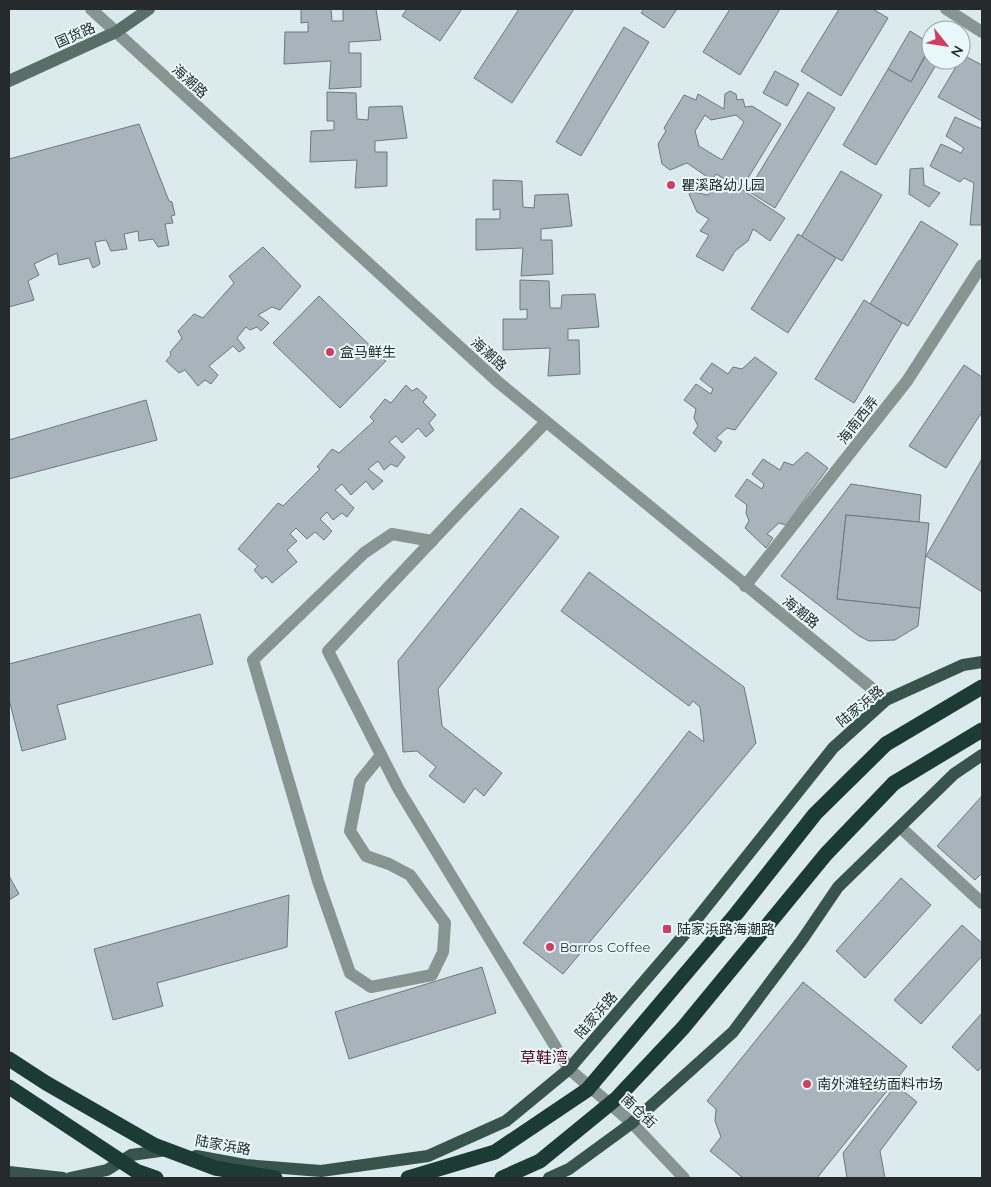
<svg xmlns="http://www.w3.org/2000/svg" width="991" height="1187" font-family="Quicksand,'Noto Sans SC',sans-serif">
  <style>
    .building { fill: #a8b3bb; stroke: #6c777e; fill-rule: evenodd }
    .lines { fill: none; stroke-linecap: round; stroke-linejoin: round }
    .street { stroke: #869591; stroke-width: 12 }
    .secondary { stroke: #586e68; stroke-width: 12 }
    .primary { stroke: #38534c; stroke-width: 12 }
    .highway { stroke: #1c3b34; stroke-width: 15 }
    .highway-bridge { stroke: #1c3b34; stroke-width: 15 }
    .poi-dot { fill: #ce3f62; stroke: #e7f7fa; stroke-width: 2 }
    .labels { text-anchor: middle; stroke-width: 4; stroke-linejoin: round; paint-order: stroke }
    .street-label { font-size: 14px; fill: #252b2c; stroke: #e7f7fa }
    .poi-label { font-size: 14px; fill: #252b2c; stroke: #e7f7fa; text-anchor: start }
    .quarter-label { font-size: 16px; fill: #520c20; stroke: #e7f7fa }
  </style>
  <rect width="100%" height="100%" fill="#daeaed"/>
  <g class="building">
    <polygon points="301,9 331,9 332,21 343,21 343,9 376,9 381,40 349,42 349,53 361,53 361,87 329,89 331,61 284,64 285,32 308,32 308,22 301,23"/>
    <polygon points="407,9 462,9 440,41 402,16"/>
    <polygon points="519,9 574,9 512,103 474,78"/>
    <polygon points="644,9 677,9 664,28 641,13"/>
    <polygon points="730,9 780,9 740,75 703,52"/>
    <polygon points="839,9 873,9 888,18 841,96 801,71"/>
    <polygon points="624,27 649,42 581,156 556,142"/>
    <polygon points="910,31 931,44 911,82 888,69"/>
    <polygon points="931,46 931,60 939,60 876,165 843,145 888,69 911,82"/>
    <polygon points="963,55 982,65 982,121 938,97"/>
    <polygon points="775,71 799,84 787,106 763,93"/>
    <path d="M730 91 736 94 737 100 743 99 745 107 752 106 781 124 748 178 737 185 727 178 726 180 716 174 712 180 687 163 670 170 662 164 658 144 666 131 664 128 684 95 696 100 698 94 724 109 725 94ZM705 115 711 120 736 115 744 122 722 160 699 146 695 131Z"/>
    <polygon points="327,92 356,93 357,119 368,120 369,107 402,106 407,138 375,141 375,152 387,152 387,186 355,188 357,160 310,162 311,131 334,130 334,121 327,121"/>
    <polygon points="808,92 835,108 775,208 748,191"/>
    <polygon points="955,117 982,129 982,225 970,225 974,183 964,178 960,182 930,166 941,144 961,153 964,148 946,136"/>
    <polygon points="139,124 169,201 172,202 175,215 171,216 173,223 165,224 169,245 158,247 153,239 139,241 138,231 124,234 127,249 111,251 106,240 95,242 100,264 93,268 89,258 59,265 57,253 34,264 39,275 28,281 34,300 9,307 9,159"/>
    <polygon points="923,168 924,185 940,193 929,207 909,194 910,169"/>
    <polygon points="841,171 882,195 842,261 801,237"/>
    <polygon points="493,180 522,181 523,207 534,208 535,195 568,194 572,226 541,229 541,240 552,240 553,274 521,276 523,248 476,250 476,219 500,219 500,209 493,210"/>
    <polygon points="729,181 785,218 770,241 753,229 748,241 735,251 723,271 696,256 709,235 700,231 709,219 697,212 689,194 693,192 708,195 715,186 719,189"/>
    <polygon points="921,221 958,244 908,326 870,304"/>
    <polygon points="798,234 836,258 788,333 751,309"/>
    <polygon points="263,247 301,286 280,310 272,307 258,315 269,323 261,331 257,327 250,330 246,327 237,338 245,348 239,352 233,346 209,366 218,375 211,384 205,380 198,386 185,370 179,373 166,361 171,355 170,352 182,338 178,331 194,314 203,318 234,283 229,276"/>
    <polygon points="520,280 549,281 550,308 561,308 562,295 595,294 599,327 568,329 568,340 579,340 580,374 548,376 550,348 503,350 503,319 527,319 527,309 520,310"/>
    <polygon points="319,296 386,361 340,408 273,343"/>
    <polygon points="864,300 902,323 854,403 815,379"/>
    <polygon points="755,357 777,373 735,430 727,428 716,438 722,442 715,452 693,433 698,426 694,418 696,409 684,400 696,384 711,394 713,389 700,379 712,363 728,374 733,367 742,369"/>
    <polygon points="964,365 982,377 982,412 946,468 909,446"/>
    <polygon points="406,385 412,391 417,388 427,397 423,402 436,415 429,423 434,430 426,437 418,428 402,443 396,436 389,442 405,457 397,467 391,464 384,470 378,461 368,469 383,481 373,490 366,481 351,495 342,484 335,490 354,508 347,517 342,513 333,520 327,512 320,519 332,531 324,540 315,532 307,539 296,528 290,534 297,541 287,550 297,562 272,583 266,576 262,579 254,570 258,566 238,549 278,503 283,506 320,469 317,467 332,449 339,453 374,421 370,417 385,399 391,403"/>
    <polygon points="146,400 157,440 9,479 9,440"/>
    <polygon points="807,452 828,468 786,525 779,523 767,534 773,538 766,548 745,528 749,521 746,513 747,505 735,496 747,479 762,489 764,484 752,474 763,459 780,470 784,462 793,465"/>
    <polygon points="982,459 982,592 926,556"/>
    <polygon points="851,484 921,495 919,522 846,515 837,599 920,608 918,626 895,640 869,641 859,636 781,576"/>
    <polygon points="521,508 559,537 438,689 442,726 502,773 484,796 475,788 464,803 429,776 436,767 417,751 403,752 398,661"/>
    <polygon points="846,515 929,523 920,608 837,599"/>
    <polygon points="589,572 744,687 756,743 563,974 523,943 689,731 704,742 700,707 693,701 689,706 561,611"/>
    <polygon points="200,614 213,664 57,705 66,739 22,751 9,699 9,664"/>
    <polygon points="982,796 982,873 975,880 937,846"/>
    <polygon points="9,876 19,894 9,900"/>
    <polygon points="901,878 931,905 865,978 836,951"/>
    <polygon points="289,895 287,947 157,983 163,1006 113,1020 94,949"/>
    <polygon points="962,925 982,943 982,956 921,1024 894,1000"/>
    <polygon points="482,967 496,1013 349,1059 335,1012"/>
    <polygon points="803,982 907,1066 817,1178 743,1178 710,1151 721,1137 715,1121 716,1109 707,1101"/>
    <polygon points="982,1013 982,1066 978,1071 952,1047"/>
    <polygon points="896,1085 917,1102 880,1151 885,1178 847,1178 843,1153"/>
  </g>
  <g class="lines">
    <g class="street">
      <polyline points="91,9 498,382 886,700"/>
      <polyline points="946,9 982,32"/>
      <polyline points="546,422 460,511 328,651 399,790 569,1069 632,1123 684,1178"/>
      <polyline points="745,586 907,381 982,265"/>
      <polyline points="381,755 360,781 350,831 366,856 389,864 410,875 445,923 443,952 432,975 371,987 350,973 318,881 253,660 364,553 392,534 432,541"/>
      <polyline points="900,827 982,903"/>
    </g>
    <polyline class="secondary" points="9,81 116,32 149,9"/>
    <g class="primary">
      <polyline points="196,1156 245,1165 321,1171 428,1156 506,1121 569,1069 684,935 833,748 886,700 963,665 982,662"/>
      <polyline points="9,1172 63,1178"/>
      <polyline points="70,1178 107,1170 131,1155 167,1150"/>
      <polyline points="549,1178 569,1169 632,1123 733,1032 802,940 838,887 954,774 982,755"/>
    </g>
    <g class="highway">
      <polyline points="886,744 982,687"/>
      <polyline points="894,783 982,730"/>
    </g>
    <g class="highway-bridge">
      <polyline points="9,1059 46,1083 154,1145 215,1168 275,1178"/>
      <polyline points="9,1087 136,1171 156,1178"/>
      <polyline points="408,1178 495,1152 587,1090 736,914 815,814 886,744"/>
      <polyline points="502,1178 540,1161 617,1098 683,1028 826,854 894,783"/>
    </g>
  </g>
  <g class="poi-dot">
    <circle cx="671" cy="185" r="5"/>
    <circle cx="330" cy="352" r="5"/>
    <rect x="662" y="924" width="10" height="10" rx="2.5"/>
    <circle cx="550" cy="947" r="5"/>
    <circle cx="807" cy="1084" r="5"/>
  </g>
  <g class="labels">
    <g class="street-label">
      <text transform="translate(75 35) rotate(-24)" y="5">国货路</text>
      <text transform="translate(190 81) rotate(42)" y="5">海潮路</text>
      <text transform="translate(489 354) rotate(42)" y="5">海潮路</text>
      <text transform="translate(858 420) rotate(-52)" y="5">海南西弄</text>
      <text transform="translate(801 612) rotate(39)" y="5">海潮路</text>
      <text transform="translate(860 706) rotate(-39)" y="5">陆家浜路</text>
      <text transform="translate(596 1015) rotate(-49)" y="5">陆家浜路</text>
      <text transform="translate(639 1111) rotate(43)" y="5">南仓街</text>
      <text transform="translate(223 1145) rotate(10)" y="5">陆家浜路</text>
    </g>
    <g class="poi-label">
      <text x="681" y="190">瞿溪路幼儿园</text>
      <text x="340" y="357">盒马鲜生</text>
      <text x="677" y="934">陆家浜路海潮路</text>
      <text x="560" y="952">Barros Coffee</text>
      <text x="817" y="1089">南外滩轻纺面料市场</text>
    </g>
    <g class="quarter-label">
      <text x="544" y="1063">草鞋湾</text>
    </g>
  </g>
  <rect width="991" height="1187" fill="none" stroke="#252b2c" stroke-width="20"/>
  <g transform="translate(946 45) rotate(120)"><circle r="24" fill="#e7f7fa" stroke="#99a5a8"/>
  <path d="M0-4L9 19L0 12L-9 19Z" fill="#ce3f62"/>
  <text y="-8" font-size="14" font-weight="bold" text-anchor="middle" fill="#252b2c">N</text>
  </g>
</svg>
